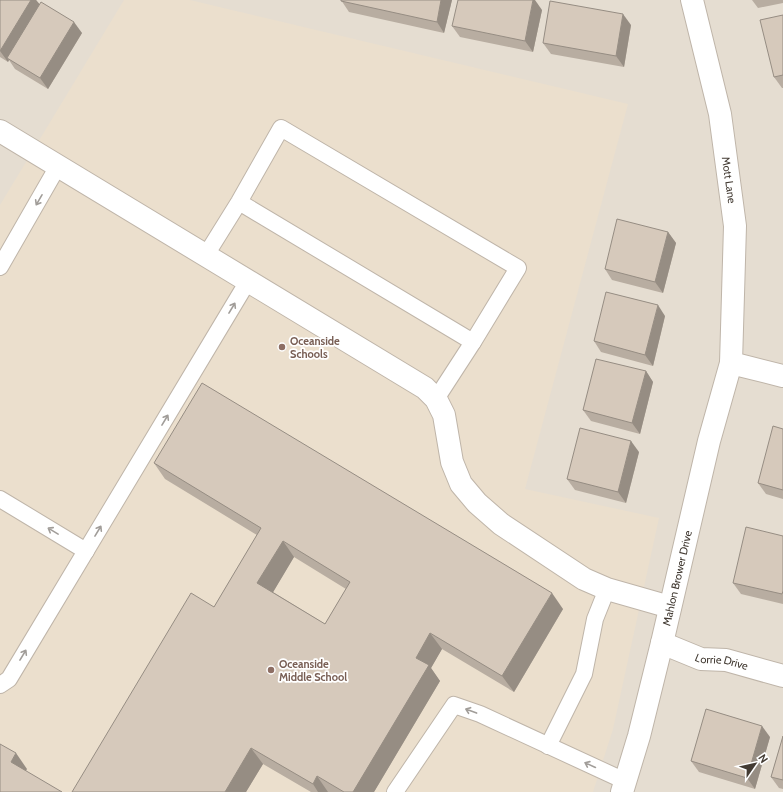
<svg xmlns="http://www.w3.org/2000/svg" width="783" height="792" font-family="Cabin,sans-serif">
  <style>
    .residential { fill: #e5ddd1 }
    .education { fill: #ebdfcd }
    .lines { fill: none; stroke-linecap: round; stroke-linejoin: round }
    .lane-casing { stroke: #bfb5a9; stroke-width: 18 }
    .street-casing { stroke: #bfb5a9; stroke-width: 24 }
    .lane { stroke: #fff; stroke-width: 16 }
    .street { stroke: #fff; stroke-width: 22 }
    .wall { fill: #b8ada1; fill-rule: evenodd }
    .shaded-wall { fill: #968d83 }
    .building { fill: #d6c9bb; stroke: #968d83; fill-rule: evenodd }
    .oneway { stroke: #a19d99 }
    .education-dot { fill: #8d6e63; stroke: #fff; stroke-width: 1.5 }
    .labels { text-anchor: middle; stroke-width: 3.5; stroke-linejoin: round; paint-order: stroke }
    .street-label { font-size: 11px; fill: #433b33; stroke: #fff }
    .education-label { font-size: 11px; font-weight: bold; fill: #785e54; stroke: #fff; text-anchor: start }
  </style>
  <rect width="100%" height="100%" fill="#f1ece3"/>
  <rect class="residential" x="0" y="0" width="783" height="792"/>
  <polygon class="education" points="124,0 190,0 628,104 525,489 659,518 613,729 593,792 0,792 0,205"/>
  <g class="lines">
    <g class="lane-casing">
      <g id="lane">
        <polyline points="206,255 239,202 281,128 518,268 473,342 239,202"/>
        <polyline points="0,267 58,166"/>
        <polyline points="436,399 473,342"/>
        <polyline points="0,499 86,551"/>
        <polyline points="0,685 9,679 248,281"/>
        <polyline points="548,746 584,674 595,619 607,589"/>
        <polyline points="395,792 454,705 480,714 625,781"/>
      </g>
    </g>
    <g class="street-casing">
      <g id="street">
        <polyline points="0,131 425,388 436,399 444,415 452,462 461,484 477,503 501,524 584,579 607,589 670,607"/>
        <polyline points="731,363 783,376"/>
        <path id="s1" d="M662 643 701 659 726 660 783 676"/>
        <path id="s2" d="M622 792 639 736 662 643 709 441 731 363 735 226 720 114 692 0"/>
      </g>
    </g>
    <use href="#lane" class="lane"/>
    <use href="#street" class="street"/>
  </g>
  <g class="wall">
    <polygon points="0,0 36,0 40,5 82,33 48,89 15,69 9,60 8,62 0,57"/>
    <polygon points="341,0 452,0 444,33 349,12"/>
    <polygon points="752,0 783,0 783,3 758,8"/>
    <polygon points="542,10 533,52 460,37 452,26"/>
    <polygon points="783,15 783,88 782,88 774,77"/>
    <polygon points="631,25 624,67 551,54 543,43"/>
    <polygon points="668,232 676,243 663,293 612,280 605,269"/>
    <polygon points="665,316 653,366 601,352 594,341"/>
    <polygon points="646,371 653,382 640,434 591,421 583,410"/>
    <polygon points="783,429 783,499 766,494 758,483"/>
    <polygon points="639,452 626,503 575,490 567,479"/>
    <path d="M154 463 563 609 514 692 442 649 431 668 440 681 374 792H311L263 764 246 792H72L214 607 257 535 165 479ZM294 557 346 589 325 624 273 592Z"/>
    <polygon points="783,536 783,604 741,594 733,583"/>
    <polygon points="783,736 783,789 779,788 771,777"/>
    <polygon points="770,737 755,789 699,772 691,761"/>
  </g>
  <g class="shaded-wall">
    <polygon points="31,0 36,0 42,7 7,58 9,60 8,62 0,51"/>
    <polygon points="441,0 452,0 444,33 437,22"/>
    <polygon points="533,0 535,0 542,10 533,52 525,41"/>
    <polygon points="623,14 631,25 624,67 616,56"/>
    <polygon points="74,22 82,33 48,89 40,78"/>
    <polygon points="668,232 676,243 663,293 655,282"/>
    <polygon points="658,305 665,316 653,366 645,355"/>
    <polygon points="646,371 653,382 640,434 632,423"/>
    <polygon points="631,441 639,452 626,503 618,492"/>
    <polygon points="283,541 294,557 269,599 257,583"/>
    <polygon points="552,593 563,609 514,692 502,676"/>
    <polygon points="430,633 442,649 431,668 440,681 374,792 353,792 416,658"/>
    <polygon points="762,726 770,737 755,789 747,778"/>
    <polygon points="251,748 263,764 246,792 225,792"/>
    <polygon points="16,753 27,769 22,778 11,762"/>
    <polygon points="317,776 328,792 318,792 313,784"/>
  </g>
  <g class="building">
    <polygon points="0,0 31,0 0,51"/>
    <polygon points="341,0 441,0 437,22 341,1"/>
    <polygon points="458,0 533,0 525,41 452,26"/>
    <polygon points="550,1 623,14 616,56 543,43"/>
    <polygon points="41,2 74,22 40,78 7,58"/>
    <polygon points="783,15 783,75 774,77 760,20"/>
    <polygon points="617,219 668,232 655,282 605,269"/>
    <polygon points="606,292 658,305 645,355 594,341"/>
    <polygon points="596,359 646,371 632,423 583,410"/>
    <path d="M202 383 552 593 502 676 430 633 416 658 429 665 353 792H344L317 776 313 784 251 748 225 792H72L191 593 214 607 261 528 154 463ZM283 541 350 582 325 624 257 583Z"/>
    <polygon points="773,426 783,429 783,490 758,483"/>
    <polygon points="580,428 631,441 618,492 567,479"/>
    <polygon points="746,527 783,536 783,591 782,594 733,583"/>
    <polygon points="706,709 762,726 747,778 691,761"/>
    <polygon points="783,736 783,780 771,777"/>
    <polygon points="0,744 16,753 11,762 62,792 0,792"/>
  </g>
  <defs><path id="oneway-shaft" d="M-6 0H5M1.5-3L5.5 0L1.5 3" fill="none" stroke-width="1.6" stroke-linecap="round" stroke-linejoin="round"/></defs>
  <g class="oneway">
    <use href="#oneway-shaft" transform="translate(39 200) rotate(120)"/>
    <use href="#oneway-shaft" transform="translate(232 308) rotate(-59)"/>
    <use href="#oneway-shaft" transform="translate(165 420) rotate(-59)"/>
    <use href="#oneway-shaft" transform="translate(53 531) rotate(-149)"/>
    <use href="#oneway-shaft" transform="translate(98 531) rotate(-59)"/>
    <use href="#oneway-shaft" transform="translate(23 655) rotate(-59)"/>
    <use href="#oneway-shaft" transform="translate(471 711) rotate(-160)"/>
    <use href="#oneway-shaft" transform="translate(590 765) rotate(-155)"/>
  </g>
  <g class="education-dot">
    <circle cx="282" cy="347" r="4"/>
    <circle cx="271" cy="670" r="4"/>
  </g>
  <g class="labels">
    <g class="street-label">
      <text transform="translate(729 180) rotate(82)" y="4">Mott Lane</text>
      <text dy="4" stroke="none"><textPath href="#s2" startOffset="221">Mahlon Brower Drive</textPath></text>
      <text dy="4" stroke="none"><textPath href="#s1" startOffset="63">Lorrie Drive</textPath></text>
    </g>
    <g class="education-label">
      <text x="290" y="345">Oceanside<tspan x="290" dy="13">Schools</tspan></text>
      <text x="279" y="668">Oceanside<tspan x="279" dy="13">Middle School</tspan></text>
    </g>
  </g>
  <g transform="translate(755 764) rotate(56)" stroke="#ffffff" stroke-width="3" paint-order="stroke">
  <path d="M0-3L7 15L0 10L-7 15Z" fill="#433b33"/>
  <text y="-6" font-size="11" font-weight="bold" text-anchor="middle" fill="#433b33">N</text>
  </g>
</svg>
